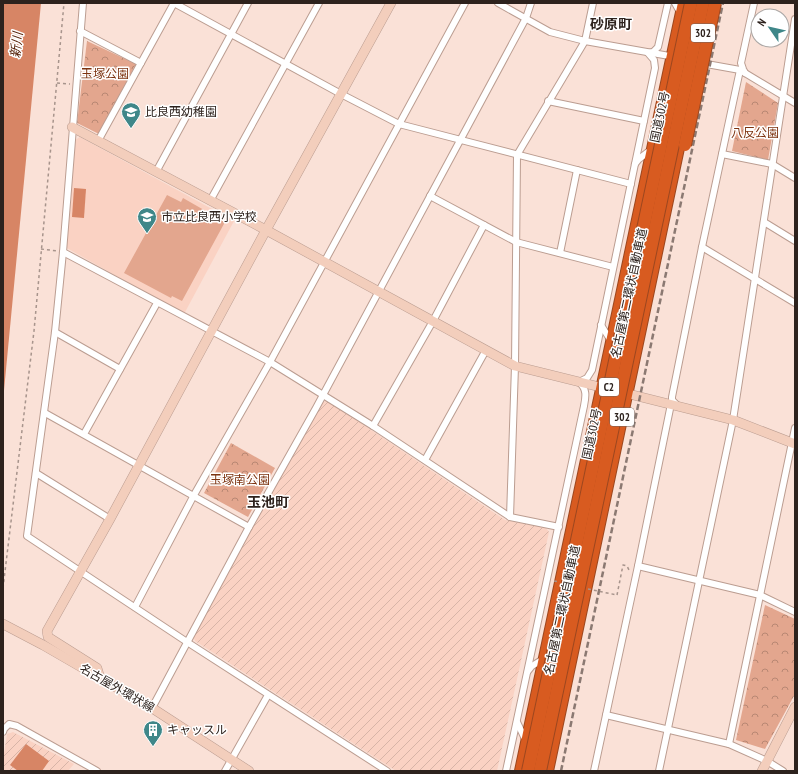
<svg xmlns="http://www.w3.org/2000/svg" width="798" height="774" font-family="'PT Sans Narrow','Noto Sans JP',sans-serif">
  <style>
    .built { fill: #fad2c3 }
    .industrial { fill: url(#industrial-furrows) }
    .grass { fill: #e3a68e }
    .park { fill: url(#park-crowns) }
    .water { fill: #d78565 }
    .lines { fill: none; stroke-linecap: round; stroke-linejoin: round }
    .street-casing { stroke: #bb9d91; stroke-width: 8 }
    .secondary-casing { stroke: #bb9d91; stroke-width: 10 }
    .highway-casing { stroke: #9c471f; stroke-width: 14 }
    .path { stroke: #a7948c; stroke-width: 1.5; stroke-dasharray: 3 3; stroke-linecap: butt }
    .street { stroke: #fff; stroke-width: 6 }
    .secondary { stroke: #f3cebc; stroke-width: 9 }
    .highway { stroke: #d85b20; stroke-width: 12 }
    .rail { stroke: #8b7972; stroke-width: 2.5; stroke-dasharray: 6 3; stroke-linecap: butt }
    .highway-bridge-casing { stroke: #9c471f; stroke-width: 14; stroke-linecap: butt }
    .path-bridge { stroke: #a7948c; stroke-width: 1.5; stroke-dasharray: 3 3; stroke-linecap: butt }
    .highway-bridge { stroke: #d85b20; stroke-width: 12 }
    .labels { text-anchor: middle; stroke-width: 3; stroke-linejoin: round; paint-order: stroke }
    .shield { fill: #fff; stroke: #6c6461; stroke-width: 1 }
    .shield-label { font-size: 11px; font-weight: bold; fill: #2d221d }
    .park-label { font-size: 12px; fill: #7c320f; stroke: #fff }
    .poi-label { font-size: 12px; fill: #2d221d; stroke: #fff; text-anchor: start }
    .street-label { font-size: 12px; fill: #2d221d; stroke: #fff }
    .water-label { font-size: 13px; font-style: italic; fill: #56220a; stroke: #fff }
    .quarter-label { font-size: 14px; font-weight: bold; fill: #2d221d; stroke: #fff }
  </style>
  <defs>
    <pattern id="industrial-furrows" width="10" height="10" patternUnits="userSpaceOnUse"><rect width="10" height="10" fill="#fad2c3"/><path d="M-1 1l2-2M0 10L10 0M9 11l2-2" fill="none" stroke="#d7b4a7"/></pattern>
    <pattern id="park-crowns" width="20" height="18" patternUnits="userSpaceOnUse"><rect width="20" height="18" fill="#e3a68e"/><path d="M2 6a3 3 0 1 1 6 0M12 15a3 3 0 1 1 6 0" fill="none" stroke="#b88773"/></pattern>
  </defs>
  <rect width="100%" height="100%" fill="#fae1d7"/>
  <polygon class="built" points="80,137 234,221 184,314 65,247 75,140"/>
  <g class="industrial">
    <polygon points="328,401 505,520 546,528 549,532 497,771 396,771 195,641 193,635 321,402"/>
    <polygon points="13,732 74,764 68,771 3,771 3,760 7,734"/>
  </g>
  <polygon class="grass" points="167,195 181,202 183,198 225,222 182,301 172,296 171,298 124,273"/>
  <g class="park">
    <polygon points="87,41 136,64 99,134 77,123"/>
    <polygon points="746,82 778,103 768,160 732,151"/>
    <polygon points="231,443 275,468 248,517 204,493"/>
    <polygon points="765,605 795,619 795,694 765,749 736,740"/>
  </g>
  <g class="water">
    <polygon points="3,3 41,3 3,401"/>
    <polygon points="74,188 86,189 84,218 72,217"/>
    <polygon points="26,744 49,761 42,771 18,771 10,765"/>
  </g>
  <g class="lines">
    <g class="street-casing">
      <g id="street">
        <polyline points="83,3 63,252 55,332 27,536 187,642 387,771"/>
        <polyline points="174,3 341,94 399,124 631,184"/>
        <polyline points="498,3 550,32 585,41 675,57"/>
        <polyline points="675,3 681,14"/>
        <polyline points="80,31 141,63"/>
        <polyline points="649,53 653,52 658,47 668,3"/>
        <polyline points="701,63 740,70 795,103"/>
        <polyline points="745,73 743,69 741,63 754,3"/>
        <polyline points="548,101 644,121"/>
        <polyline points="98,141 174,3"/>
        <polyline points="722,154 772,164 795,178"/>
        <polyline points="635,164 639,159 652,149"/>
        <polyline points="156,172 248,3"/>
        <polyline points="430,196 516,242 613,267"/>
        <polyline points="210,201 319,3"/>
        <polyline points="764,222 795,241"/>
        <polyline points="702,247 795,303"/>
        <polyline points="63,252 270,362 373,426 510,517 559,527"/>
        <polyline points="560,253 577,170"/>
        <polyline points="601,325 611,341"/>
        <polyline points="55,332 120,369"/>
        <polyline points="678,406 672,400 672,397 702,247 740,70"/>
        <polyline points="45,413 249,527"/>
        <polyline points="373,426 433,321 484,225"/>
        <polyline points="84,434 157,303"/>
        <polyline points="425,460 486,350"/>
        <polyline points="36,473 110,519"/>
        <polyline points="510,517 515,366 517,155 585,41 593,3"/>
        <polyline points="638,566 760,595 795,612"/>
        <polyline points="135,607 194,495 270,362 465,3"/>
        <polyline points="528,671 532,666 545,658"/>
        <polyline points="152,708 249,527 316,408 526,18 531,3"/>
        <polyline points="606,715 729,744 767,761 783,771"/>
        <polyline points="517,722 526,741"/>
        <polyline points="3,732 4,729 9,724 17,726 97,771"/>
        <polyline points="729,744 795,428"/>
        <polyline points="225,771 268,695"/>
        <path d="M506 771 584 406C586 396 587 389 579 382L587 378 592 370 655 68 654 60 648 53"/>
        <polyline points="594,771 638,566 671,404"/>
        <polyline points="659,771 733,420 795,19"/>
      </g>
    </g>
    <g class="secondary-casing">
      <g id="secondary">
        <polyline points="72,127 266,230 515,366 608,389"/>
        <polyline points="621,392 733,420 795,444"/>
        <polyline points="3,624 43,645 152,708 249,771"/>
        <polyline points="100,678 97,668 48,637 47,631 110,519 266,230 391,3"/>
        <polyline points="762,771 795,707"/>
      </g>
    </g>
    <g class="highway-casing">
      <g id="highway">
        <polyline points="521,771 684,3"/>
        <polyline points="547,771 682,129"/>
      </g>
    </g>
    <g class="path">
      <polyline points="57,83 70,84"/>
      <polyline points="41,249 57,251"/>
      <polyline points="3,588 34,331 64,3"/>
      <polyline points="617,595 623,565 627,566 630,572"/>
    </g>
    <use href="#street" class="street"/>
    <use href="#secondary" class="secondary"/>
    <use href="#highway" class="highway"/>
    <polyline class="rail" points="561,771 723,3"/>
    <g class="highway-bridge-casing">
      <g id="highway-bridge">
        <polyline points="685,145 715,3"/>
        <polyline points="528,771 691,3"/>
        <polyline points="540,771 703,3"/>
      </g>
    </g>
    <g class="path-bridge">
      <polyline points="554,581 559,582"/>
      <polyline points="588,589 617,595"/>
    </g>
    <use href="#highway-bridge" class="highway-bridge"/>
  </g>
  <defs>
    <g id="school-pin" transform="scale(1)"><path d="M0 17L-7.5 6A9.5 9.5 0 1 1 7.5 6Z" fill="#3f8789" stroke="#fff"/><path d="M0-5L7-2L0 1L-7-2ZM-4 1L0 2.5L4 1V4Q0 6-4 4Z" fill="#fff"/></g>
    <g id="building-pin" transform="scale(1)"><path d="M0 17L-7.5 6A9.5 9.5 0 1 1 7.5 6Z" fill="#3f8789" stroke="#fff"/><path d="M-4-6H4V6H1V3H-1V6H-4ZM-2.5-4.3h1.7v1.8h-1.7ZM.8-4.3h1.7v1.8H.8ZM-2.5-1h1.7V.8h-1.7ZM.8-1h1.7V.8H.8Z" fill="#fff"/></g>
  </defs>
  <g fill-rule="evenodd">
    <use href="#school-pin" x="131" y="112"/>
    <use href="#school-pin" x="147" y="217"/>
    <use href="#building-pin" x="153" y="730"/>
  </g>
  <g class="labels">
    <g class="shield">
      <rect x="691" y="24" width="24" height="18" rx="3"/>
      <rect x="599" y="378" width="20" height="18" rx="3"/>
      <rect x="610" y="408" width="24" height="18" rx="3"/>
    </g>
    <g class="shield-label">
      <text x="703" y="37">302</text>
      <text x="609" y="391">C2</text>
      <text x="622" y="421">302</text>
    </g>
    <g class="park-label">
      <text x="105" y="78">玉塚公園</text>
      <text x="755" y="137">八反公園</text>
      <text x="240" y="484">玉塚南公園</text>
    </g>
    <g class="poi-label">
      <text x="145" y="116">比良西幼稚園</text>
      <text x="161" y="221">市立比良西小学校</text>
      <text x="167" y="734">キャッスル</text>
    </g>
    <g class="street-label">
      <text transform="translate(660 117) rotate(-78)" y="4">国道302号</text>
      <text transform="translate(629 293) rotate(-78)" y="4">名古屋第二環状自動車道</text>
      <text transform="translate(592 434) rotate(-78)" y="4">国道302号</text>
      <text transform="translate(562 610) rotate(-78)" y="4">名古屋第二環状自動車道</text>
      <text transform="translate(117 688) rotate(30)" y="4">名古屋外環状線</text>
    </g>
    <g class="water-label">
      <text transform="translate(16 45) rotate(-84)" y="5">新川</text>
    </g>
    <g class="quarter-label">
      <text x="611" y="29">砂原町</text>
      <text x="268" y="507">玉池町</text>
    </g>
  </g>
  <rect width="798" height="774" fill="none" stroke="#2d221d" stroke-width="8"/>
  <g transform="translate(770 28) rotate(304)"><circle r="19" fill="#ffffff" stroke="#aba7a5"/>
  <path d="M0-3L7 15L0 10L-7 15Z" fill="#3f8789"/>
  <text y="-6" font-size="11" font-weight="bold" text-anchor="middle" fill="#2d221d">N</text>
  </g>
</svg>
